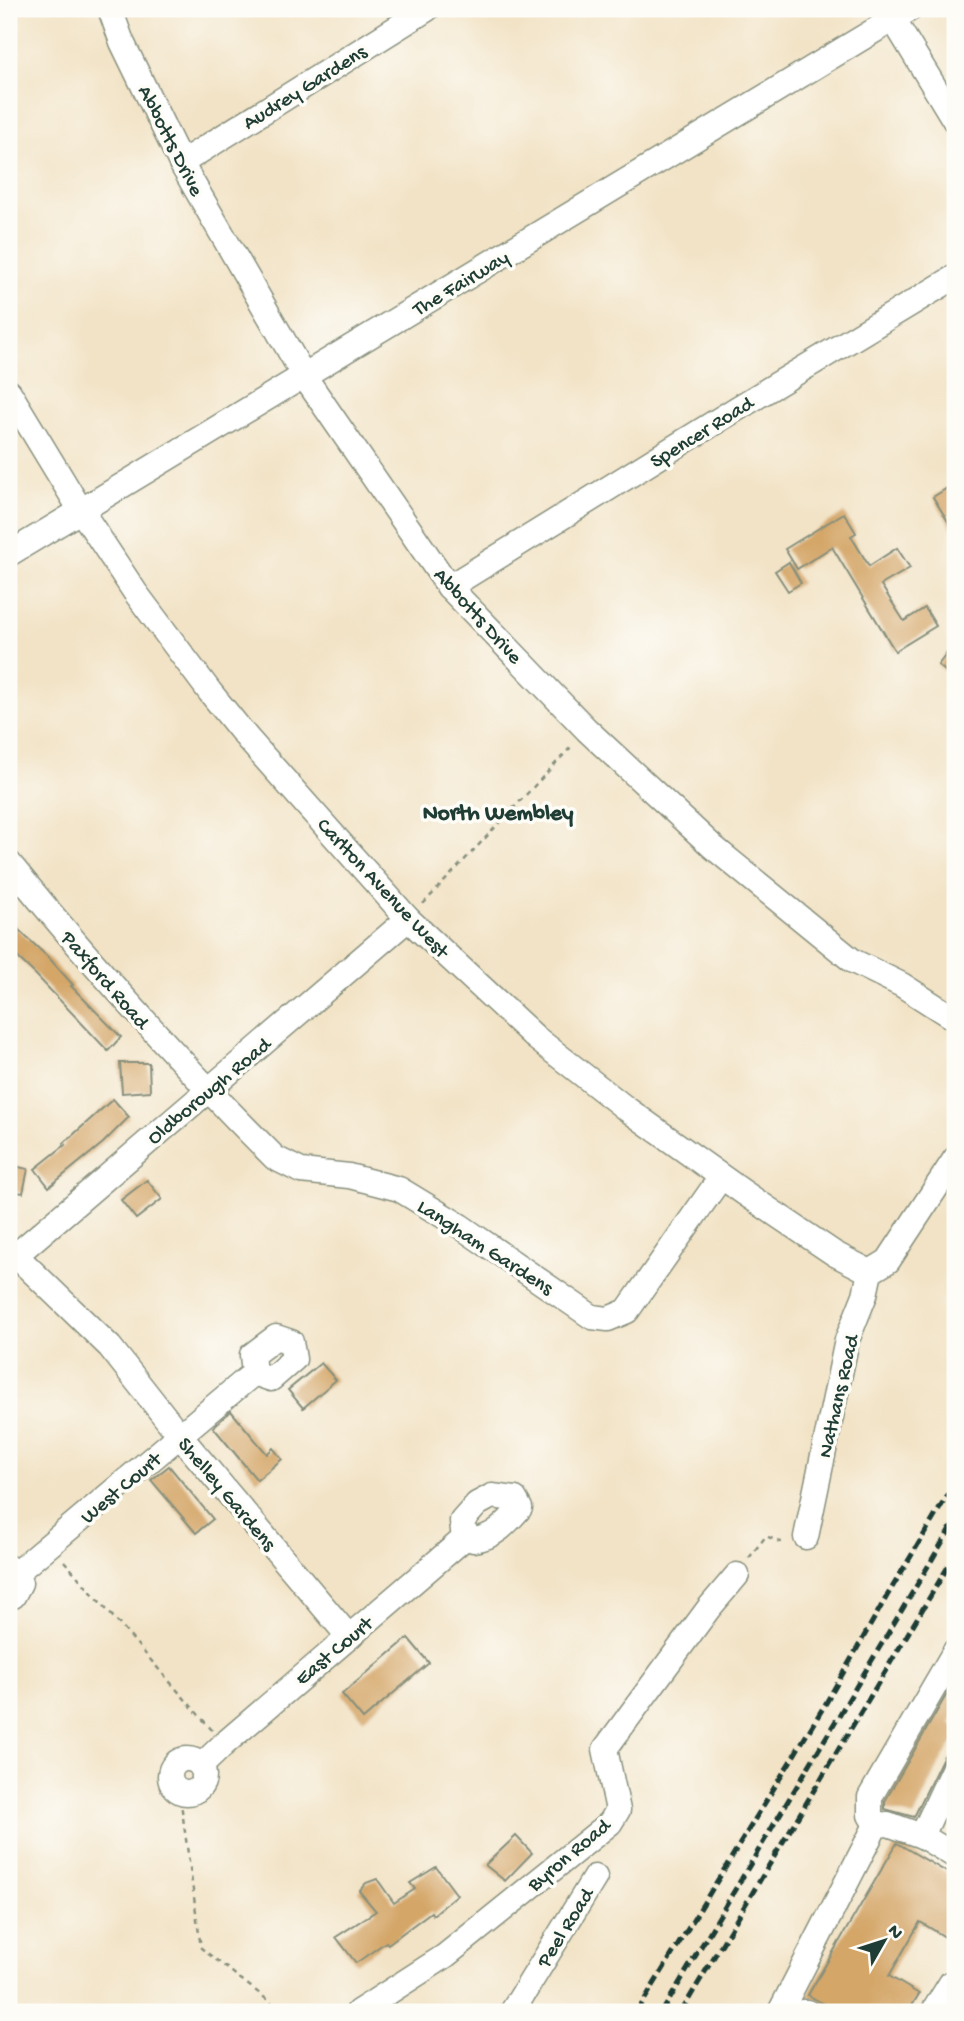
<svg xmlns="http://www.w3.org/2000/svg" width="964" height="2021" font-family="'Gochi Hand',sans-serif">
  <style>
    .building { fill: #d4a668 }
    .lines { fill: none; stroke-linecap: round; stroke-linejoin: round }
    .minor-casing { stroke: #88907d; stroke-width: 27 }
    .path { stroke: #88907d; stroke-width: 2.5; stroke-dasharray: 5 5; stroke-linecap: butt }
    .minor { stroke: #fff; stroke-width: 24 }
    .rail { stroke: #1f3d34; stroke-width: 5; stroke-dasharray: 10 5; stroke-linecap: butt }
    .labels { text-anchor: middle; stroke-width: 7; stroke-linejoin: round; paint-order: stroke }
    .street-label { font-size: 21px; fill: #1f3d34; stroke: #fdfcf7 }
    .neighbourhood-label { font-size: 23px; font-weight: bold; fill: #1f3d34; stroke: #fdfcf7 }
  </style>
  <rect width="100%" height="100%" fill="#fdfcf7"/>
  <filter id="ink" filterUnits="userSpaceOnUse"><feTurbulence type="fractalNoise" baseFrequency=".0143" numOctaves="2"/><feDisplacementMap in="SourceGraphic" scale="14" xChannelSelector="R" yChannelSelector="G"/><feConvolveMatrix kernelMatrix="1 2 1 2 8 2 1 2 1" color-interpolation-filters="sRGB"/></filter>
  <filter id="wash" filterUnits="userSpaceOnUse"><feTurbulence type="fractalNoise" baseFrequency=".00686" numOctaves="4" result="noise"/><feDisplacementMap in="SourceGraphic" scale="28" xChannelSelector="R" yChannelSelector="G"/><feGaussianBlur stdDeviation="1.57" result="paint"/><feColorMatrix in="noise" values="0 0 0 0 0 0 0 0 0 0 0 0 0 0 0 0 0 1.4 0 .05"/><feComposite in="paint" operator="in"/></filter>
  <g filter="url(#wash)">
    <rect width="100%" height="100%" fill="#f2e3c6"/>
    <g id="blocks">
      <g class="building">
        <polygon points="955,483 955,533 933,497"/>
        <polygon points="844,513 856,533 851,536 869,566 897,548 910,568 881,585 904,621 925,608 936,626 895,651 832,547 797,569 785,549"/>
        <polygon points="789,562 801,583 788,591 775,571"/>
        <polygon points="955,643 955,679 938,665"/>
        <polygon points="9,921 50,959 73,985 71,986 121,1037 108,1051 36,975 9,949"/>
        <polygon points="120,1063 149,1063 150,1091 122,1093"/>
        <polygon points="113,1099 129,1117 103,1143 49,1187 35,1169 65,1145 64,1143"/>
        <polygon points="9,1165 28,1169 23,1193 9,1191"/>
        <polygon points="147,1180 162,1199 136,1219 121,1200"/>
        <polygon points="321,1363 336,1380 303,1408 288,1390"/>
        <polygon points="231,1411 267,1454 273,1448 282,1459 257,1480 213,1427"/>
        <polygon points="169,1466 213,1519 196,1533 151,1480"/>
        <polygon points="408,1638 429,1663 363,1719 342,1694"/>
        <polygon points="955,1680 955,1714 950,1723 955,1726 955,1739 942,1759 914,1817 885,1809 885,1801"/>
        <polygon points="516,1836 532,1853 505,1881 485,1865"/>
        <polygon points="897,1843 955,1877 955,1943 920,1922 889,1976 919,1994 908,2012 838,2012 808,1995"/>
        <polygon points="436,1867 457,1895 433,1915 431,1912 388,1944 386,1942 356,1963 336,1937 376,1911 359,1891 366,1883 377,1879 394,1903 415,1889 410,1883"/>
      </g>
    </g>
  </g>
  <g filter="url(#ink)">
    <use href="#blocks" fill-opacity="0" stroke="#88907d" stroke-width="2"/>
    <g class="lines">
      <g class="minor-casing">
        <g id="minor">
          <polyline points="110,9 122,42 181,163 304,376 449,587 587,730 713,847 853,961 902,985 955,1019"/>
          <polyline points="887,9 955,121"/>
          <polyline points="181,163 427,9"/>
          <polyline points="9,392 80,509 135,592 210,692 248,739 408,919 536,1038 624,1107 743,1192 835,1254 870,1272"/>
          <polyline points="9,554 910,9"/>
          <polyline points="449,587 738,408 955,277"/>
          <path d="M9 863C93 966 181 1064 275 1158L301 1171 349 1176 399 1189 460 1226 592 1317 608 1319 627 1311 721 1177"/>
          <polyline points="9,1249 110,1347 180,1436 349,1637"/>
          <polyline points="9,1261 408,919"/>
          <polygon points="276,1337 291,1342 294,1359 271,1379 254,1373 252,1355"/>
          <path d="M492 1496 515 1499 520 1508C507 1523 494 1538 473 1540L463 1531 462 1521 477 1504Z"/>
          <polyline points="806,1537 847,1340 865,1295 870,1272 888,1261 955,1159"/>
          <polyline points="9,1568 16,1573 20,1583 13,1596 9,1597"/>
          <polyline points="16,1573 254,1373"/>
          <circle cx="187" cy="1776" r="17"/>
          <polyline points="955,1765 922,1836 955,1856"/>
          <polyline points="201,1766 224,1744 467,1536"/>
          <polyline points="876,1825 870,1815 870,1797 955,1651"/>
          <polyline points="358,2012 445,1956 610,1823 618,1810 605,1749 709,1608 737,1575"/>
          <polyline points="512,2012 595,1877"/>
          <polyline points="780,2012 876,1825 888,1824 922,1836"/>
          <polyline points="802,2012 807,2012"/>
          <polyline points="933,2012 951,1983 955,1985"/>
        </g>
      </g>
      <g class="path">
        <polyline points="423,904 572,746"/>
        <polyline points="749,1558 766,1536 780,1542 785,1541"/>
        <polyline points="64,1561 212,1730"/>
        <polyline points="191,1792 181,1803 201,1948 283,2012"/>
      </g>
      <use href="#minor" class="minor"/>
      <g class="rail">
        <polyline points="637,2012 826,1703 887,1596 955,1483"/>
        <polyline points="662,2012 955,1521"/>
        <polyline points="681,2012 955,1555"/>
      </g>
    </g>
  </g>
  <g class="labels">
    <g class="street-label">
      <text transform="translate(304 86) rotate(-32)" y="7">Audrey Gardens</text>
      <text transform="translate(172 140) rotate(63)" y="7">Abbotts Drive</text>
      <text transform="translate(460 282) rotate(-31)" y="7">The Fairway</text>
      <text transform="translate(701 431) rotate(-32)" y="7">Spencer Road</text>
      <text transform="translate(479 615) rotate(48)" y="7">Abbotts Drive</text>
      <text transform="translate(384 887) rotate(47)" y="7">Carlton Avenue West</text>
      <text transform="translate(106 979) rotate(49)" y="7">Paxford Road</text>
      <text transform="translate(208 1090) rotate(-40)" y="7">Oldborough Road</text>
      <text transform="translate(486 1246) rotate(33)" y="7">Langham Gardens</text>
      <text transform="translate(837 1396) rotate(-77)" y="7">Nathans Road</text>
      <text transform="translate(120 1487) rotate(-40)" y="7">West Court</text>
      <text transform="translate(228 1493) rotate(50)" y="7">Shelley Gardens</text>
      <text transform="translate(333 1650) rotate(-40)" y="7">East Court</text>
      <text transform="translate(568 1854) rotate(-40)" y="7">Byron Road</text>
      <text transform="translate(564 1927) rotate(-58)" y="7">Peel Road</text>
    </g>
    <g class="neighbourhood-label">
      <text x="498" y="819">North Wembley</text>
    </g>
  </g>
  <rect width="964" height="2021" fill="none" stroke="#fdfcf7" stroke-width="35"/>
  <g transform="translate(884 1941) rotate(51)" stroke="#fdfcf7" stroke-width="5" paint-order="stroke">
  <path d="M0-5L12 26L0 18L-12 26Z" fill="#1f3d34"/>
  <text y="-10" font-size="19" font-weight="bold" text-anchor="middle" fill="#1f3d34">N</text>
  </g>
</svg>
